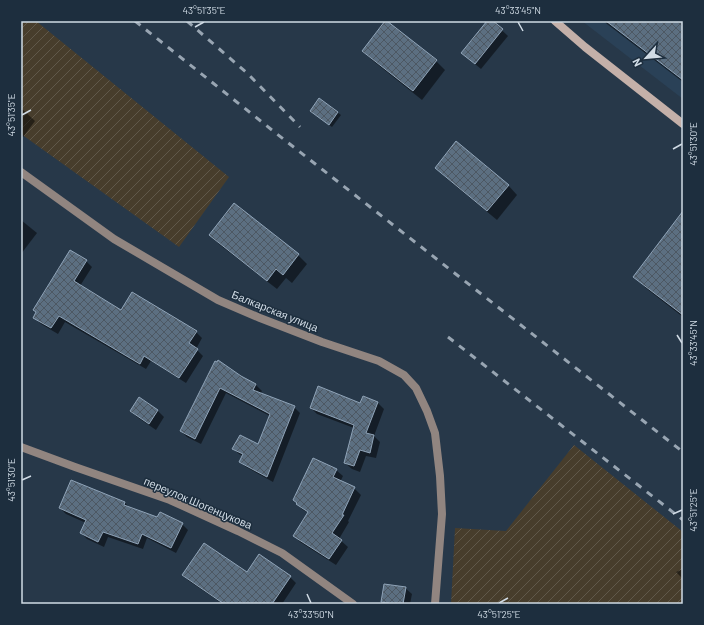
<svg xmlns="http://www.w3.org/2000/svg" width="704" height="625" font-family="Barlow,sans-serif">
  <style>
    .built { fill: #2a4157 }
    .industrial { fill: url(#industrial-furrows) }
    .shadow { fill: #0007 }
    .building { fill: url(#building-cross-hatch); stroke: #90a4b8 }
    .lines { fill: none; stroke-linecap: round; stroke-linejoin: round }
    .street { stroke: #918580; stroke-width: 8 }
    .secondary { stroke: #c4b0a9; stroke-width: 8 }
    .rail { stroke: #98a5b2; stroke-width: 3; stroke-dasharray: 7 7; stroke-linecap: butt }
    .ticks { fill: none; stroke: #d0dbe5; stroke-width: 1.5 }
    .labels { text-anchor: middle; stroke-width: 3; stroke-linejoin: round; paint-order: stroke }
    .street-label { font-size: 11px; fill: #d0dbe5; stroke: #1d2e3e }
    .neatline { fill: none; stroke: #d0dbe5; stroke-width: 1.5 }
    .ticks-label { font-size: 10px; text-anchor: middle; fill: #d0dbe5 }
  </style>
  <defs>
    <pattern id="industrial-furrows" width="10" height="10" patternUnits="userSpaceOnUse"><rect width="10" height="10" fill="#473d2c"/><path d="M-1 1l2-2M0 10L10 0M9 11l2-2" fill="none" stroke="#60584a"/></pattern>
    <pattern id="building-cross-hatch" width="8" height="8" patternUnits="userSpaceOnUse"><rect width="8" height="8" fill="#5c6f81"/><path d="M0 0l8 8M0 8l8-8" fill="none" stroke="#4d5863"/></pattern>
  </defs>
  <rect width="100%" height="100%" fill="#273849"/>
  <polygon class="built" points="582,21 683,21 683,99"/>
  <g class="industrial">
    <polygon points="21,21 36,21 229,177 179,247 21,134"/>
    <polygon points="574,445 683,532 683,604 451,604 455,528 506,531"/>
  </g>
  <g class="shadow">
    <polygon points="488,21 492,21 508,36 481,69 469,59"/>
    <polygon points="604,21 683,21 683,82 607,24"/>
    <polygon points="363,51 436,61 445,70 422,100 372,60"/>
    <polygon points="319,99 341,115 332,127 314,114"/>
    <polygon points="21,108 35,121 23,137 21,135"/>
    <polygon points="436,168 508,185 517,195 497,220 445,177"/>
    <polygon points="683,213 683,317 647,289 635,277"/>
    <polygon points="21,220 37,233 21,254"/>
    <polygon points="211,235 298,255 307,264 292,283 286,278 277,289 220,245"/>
    <polygon points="86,261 92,267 80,286 121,311 196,332 202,338 196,349 203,356 186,383 151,361 146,369 65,322 58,334 41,324 34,317 37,313 34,310"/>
    <polygon points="215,362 256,385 262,391 260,394 294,407 300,413 273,482 246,467 240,462 243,456 239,454 233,448 258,446 270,416 226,393 201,444 187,437 181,431"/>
    <polygon points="139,399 158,411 164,417 156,430 137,417 131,411"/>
    <polygon points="378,403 384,409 374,436 380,442 376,458 366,456 360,472 352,469 345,463 354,428 317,414 311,408"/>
    <polygon points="336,470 343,476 340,482 354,488 361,495 348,521 349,522 339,539 348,547 336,565 300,542 294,535 309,513 303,510 297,504"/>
    <polygon points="72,481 125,503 130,508 158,519 182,524 188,530 176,553 147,538 143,549 108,537 104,547 87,539 81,533 86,523 66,514 60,508"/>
    <polygon points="259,555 290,577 296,583 282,604 223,604 189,581 183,575 247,573"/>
    <polygon points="683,569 683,579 676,572"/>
    <polygon points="405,588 412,594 410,604 384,604 382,602"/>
  </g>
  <g class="building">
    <polygon points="385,21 387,21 437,60 413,91 362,51"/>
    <polygon points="487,21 493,21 503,29 475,64 461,53"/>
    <polygon points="606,21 683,21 683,80"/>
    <polygon points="319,98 338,112 329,125 310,111"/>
    <polygon points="456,141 509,185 487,211 435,168"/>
    <polygon points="234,203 299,254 283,275 276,269 267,281 209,235"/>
    <polygon points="683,211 683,315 633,277"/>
    <polygon points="70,250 87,260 74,281 121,310 132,292 197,331 189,343 198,349 179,378 144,356 140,364 59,316 51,328 33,318 36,312 33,310"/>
    <polygon points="218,360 241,376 256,384 253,390 295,406 267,477 239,462 243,454 232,449 240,435 258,444 270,414 220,388 195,439 180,431 215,361 217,362"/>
    <polygon points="318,386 360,403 363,396 378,402 366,433 374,435 370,453 360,450 354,466 344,463 354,425 310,408"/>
    <polygon points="139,397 158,410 149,424 130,411"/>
    <polygon points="313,458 337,469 333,477 355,487 342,515 344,515 332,533 342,540 329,559 293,536 308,512 296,504 297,503 293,500"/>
    <polygon points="71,480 125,502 124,505 157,517 160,512 183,523 171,548 142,534 138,544 103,532 98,542 80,533 86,520 59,508"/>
    <polygon points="204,543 247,572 259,554 291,576 272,604 224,604 182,575"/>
    <polygon points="384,584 406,587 403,604 393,604 381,602"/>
  </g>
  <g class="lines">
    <g class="street">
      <polyline points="21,172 114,239 218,300 260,318 322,342 379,361 404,375 416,388 427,411 435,433 440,476 442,514 435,604"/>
      <polyline points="21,447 75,467 170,500 238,531 282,553 353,604"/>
    </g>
    <polyline class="secondary" points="555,21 585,47 683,124"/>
    <g class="rail">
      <polyline points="135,21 277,134 683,452"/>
      <polyline points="187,21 247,73 300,127"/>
      <polyline points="448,337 683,520"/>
    </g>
  </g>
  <path class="ticks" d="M518 22 523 31M195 27 204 22M22 115 31 110M673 149 682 144M677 335 682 343M22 480 31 476M673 514 682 510M307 594 311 603M499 603 508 598"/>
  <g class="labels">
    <g class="street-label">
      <text transform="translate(275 311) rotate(22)" y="4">Балкарская улица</text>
      <text transform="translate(198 503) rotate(23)" y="4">переулок Шогенцукова</text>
    </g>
  </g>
  <rect width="704" height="625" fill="none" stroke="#1d2e3e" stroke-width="44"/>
  <g transform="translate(646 58) rotate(243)" stroke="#1d2e3e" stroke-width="3" paint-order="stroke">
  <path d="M0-3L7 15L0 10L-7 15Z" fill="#d0dbe5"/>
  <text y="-6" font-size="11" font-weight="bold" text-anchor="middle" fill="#d0dbe5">N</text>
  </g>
  <rect x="22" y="22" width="660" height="581" class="neatline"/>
  <g class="ticks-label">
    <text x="204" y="14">43°51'35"E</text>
    <text x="518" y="14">43°33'45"N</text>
    <text transform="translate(11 115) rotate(-90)" y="4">43°51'35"E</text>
    <text transform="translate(693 144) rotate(-90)" y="4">43°51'30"E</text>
    <text transform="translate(693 343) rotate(-90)" y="4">43°33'45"N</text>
    <text transform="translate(11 480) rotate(-90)" y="4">43°51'30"E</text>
    <text transform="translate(693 510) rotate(-90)" y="4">43°51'25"E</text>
    <text x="311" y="618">43°33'50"N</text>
    <text x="499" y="618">43°51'25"E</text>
  </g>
</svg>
